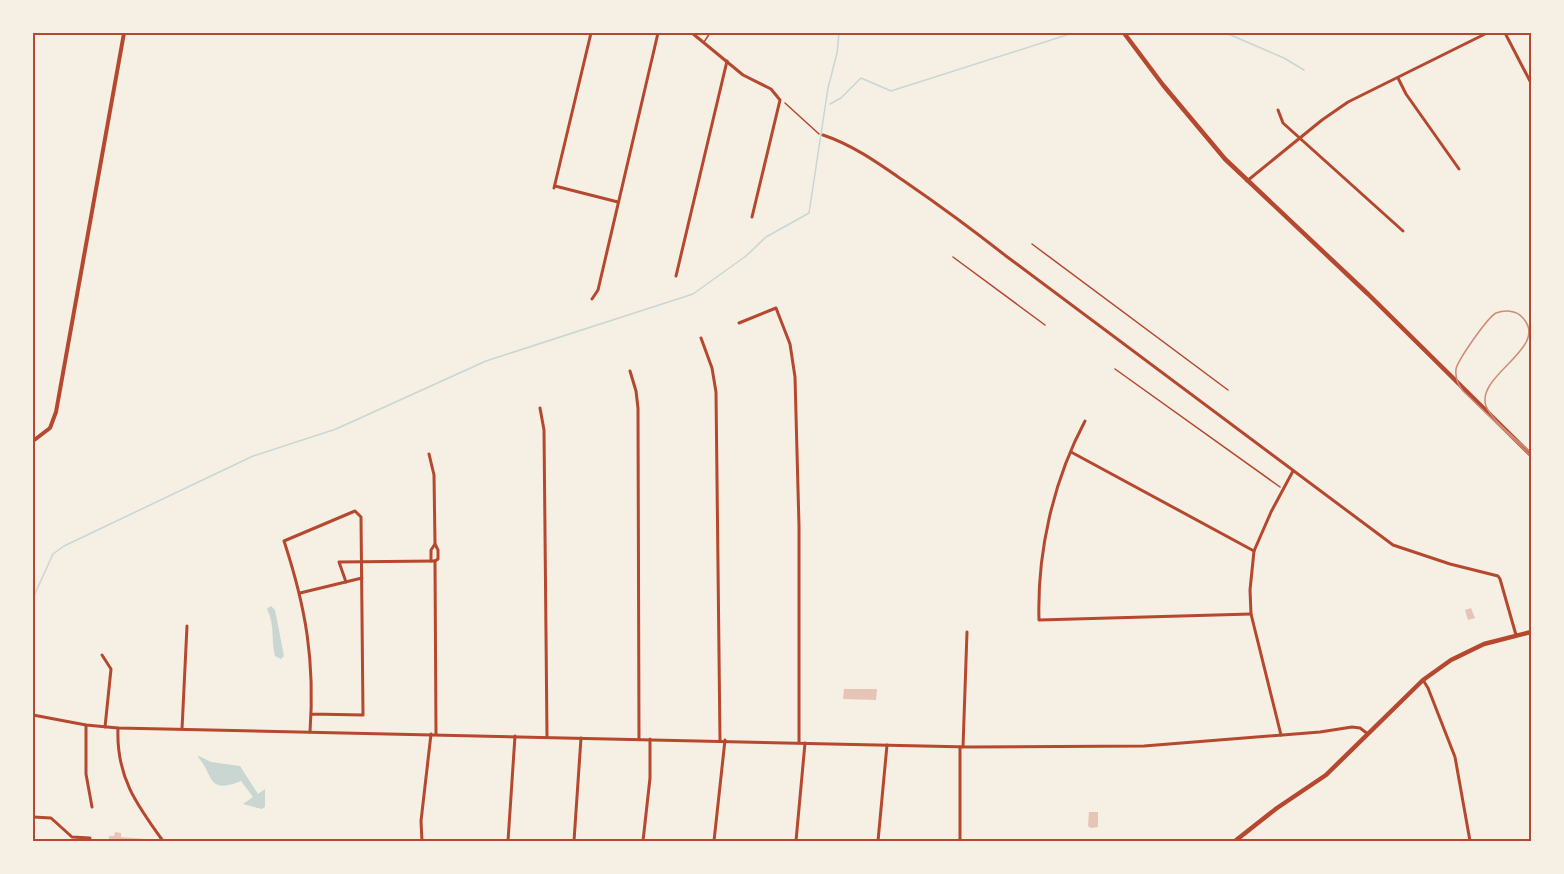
<svg xmlns="http://www.w3.org/2000/svg" width="1564" height="874" font-family="'Crimson Pro',serif">
  <style>
    .water { fill: #c9d6d2 }
    .lines { fill: none; stroke-linecap: round; stroke-linejoin: round }
    .stream { stroke: #c9d6d2; stroke-width: 1.5 }
    .building { fill: #e6c5b7 }
    .path { stroke: #b5482f; stroke-width: 1.5 }
    .service { stroke: #b5482f; stroke-width: 1.5 }
    .minor { stroke: #b5482f; stroke-width: 3 }
    .tertiary { stroke: #b5482f; stroke-width: 4 }
    .secondary { stroke: #b5482f; stroke-width: 4.5 }
    .tram { stroke: #cf8b77; stroke-width: 1.5 }
    .neatline { fill: none; stroke: #b5482f; stroke-width: 2 }
  </style>
  <rect width="100%" height="100%" fill="#f6efe4"/>
  <g class="water">
    <path d="M271 606 275 610 284 656 281 659 275 656C271 641 275 624 267 609Z"/>
    <path d="M199 756 211 762 240 766 258 794 265 789V807L262 809 243 804 253 797 241 781C207 795 214 775 198 757Z"/>
  </g>
  <g class="lines">
    <g class="stream">
      <polyline points="1226,33 1284,58 1304,70"/>
      <polyline points="830,104 841,98 861,78 891,91 1073,33"/>
      <polyline points="33,598 53,554 64,546 253,456 336,429 486,361 693,294 746,256 766,237 809,213 828,88 837,53 839,33"/>
    </g>
  </g>
  <g class="building">
    <polygon points="1471,608 1475,618 1468,620 1465,610"/>
    <polygon points="844,689 877,689 876,700 843,699"/>
    <polygon points="1089,812 1098,812 1098,827 1091,828 1088,826"/>
    <polygon points="115,832 121,833 121,837 146,839 148,841 109,841 109,836 114,836"/>
  </g>
  <g class="lines">
    <g class="path">
      <polyline points="785,103 819,134"/>
      <polyline points="1032,244 1228,390"/>
      <polyline points="953,257 1045,325"/>
      <polyline points="1115,369 1280,487"/>
    </g>
    <polyline class="service" points="704,42 710,33"/>
    <g class="minor">
      <polyline points="692,33 743,75 771,89 780,100 752,217"/>
      <polyline points="1505,33 1531,83"/>
      <polyline points="1398,78 1406,94 1459,169"/>
      <polyline points="1278,110 1283,123 1403,231"/>
      <path d="M823 135C853 145 878 163 904 181 939 205 973 230 1006 256L1393 545 1450 564 1498 576 1500 579 1516 635"/>
      <polyline points="1247,181 1322,120 1348,102 1487,33"/>
      <polyline points="555,186 618,202"/>
      <polyline points="554,188 591,33"/>
      <polyline points="676,276 727,61"/>
      <polyline points="592,299 598,290 658,33"/>
      <polyline points="739,323 776,308 790,344 795,377 799,526 799,742"/>
      <polyline points="701,338 712,368 716,392 720,740"/>
      <polyline points="630,371 636,391 638,408 639,739"/>
      <polyline points="540,408 544,430 547,737"/>
      <path d="M1085 421C1053 481 1037 553 1039 620L1251 614"/>
      <polyline points="1071,452 1254,551"/>
      <polyline points="429,454 434,475 435,544 438,550 438,559 435,561 436,734"/>
      <polyline points="431,561 431,550 435,544"/>
      <polyline points="346,582 339,562 435,561"/>
      <polyline points="300,593 362,578"/>
      <polyline points="102,655 111,669 105,727"/>
      <polyline points="1423,680 1428,688 1455,757 1470,841"/>
      <polyline points="33,715 86,725 118,728 969,747 1144,746 1320,732 1352,727 1360,728 1368,734"/>
      <polyline points="86,725 86,774 92,807"/>
      <path d="M118 728C116 776 136 804 163 841"/>
      <polyline points="182,729 187,626"/>
      <path d="M310 732C315 661 306 608 284 541L355 511 361 517 363 715 311 714"/>
      <polyline points="1281,735 1251,614 1250,590 1254,551 1271,512 1293,471"/>
      <polyline points="963,747 967,632"/>
      <polyline points="33,817 51,818 72,837 90,838"/>
      <polyline points="422,841 421,821 431,734"/>
      <polyline points="508,841 515,736"/>
      <polyline points="574,841 581,738"/>
      <polyline points="643,841 650,778 650,739"/>
      <polyline points="714,841 725,740"/>
      <polyline points="796,841 805,743"/>
      <polyline points="878,841 887,745"/>
      <polyline points="960,841 960,747"/>
    </g>
    <polyline class="tertiary" points="33,441 50,428 56,412 124,33"/>
    <g class="secondary">
      <polyline points="1124,33 1163,85 1225,159 1368,294 1531,455"/>
      <polyline points="1235,841 1277,808 1326,775 1423,680 1451,660 1484,644 1531,632"/>
    </g>
    <path class="tram" d="M1531 453C1519 441 1492 421 1486 406 1475 375 1552 347 1522 317 1516 310 1504 310 1496 313 1487 318 1458 360 1456 369 1455 378 1458 385 1463 391L1531 456"/>
  </g>
  <rect width="1564" height="874" fill="none" stroke="#f6efe4" stroke-width="69"/>
  <rect x="34" y="34" width="1496" height="806" class="neatline"/>
</svg>
